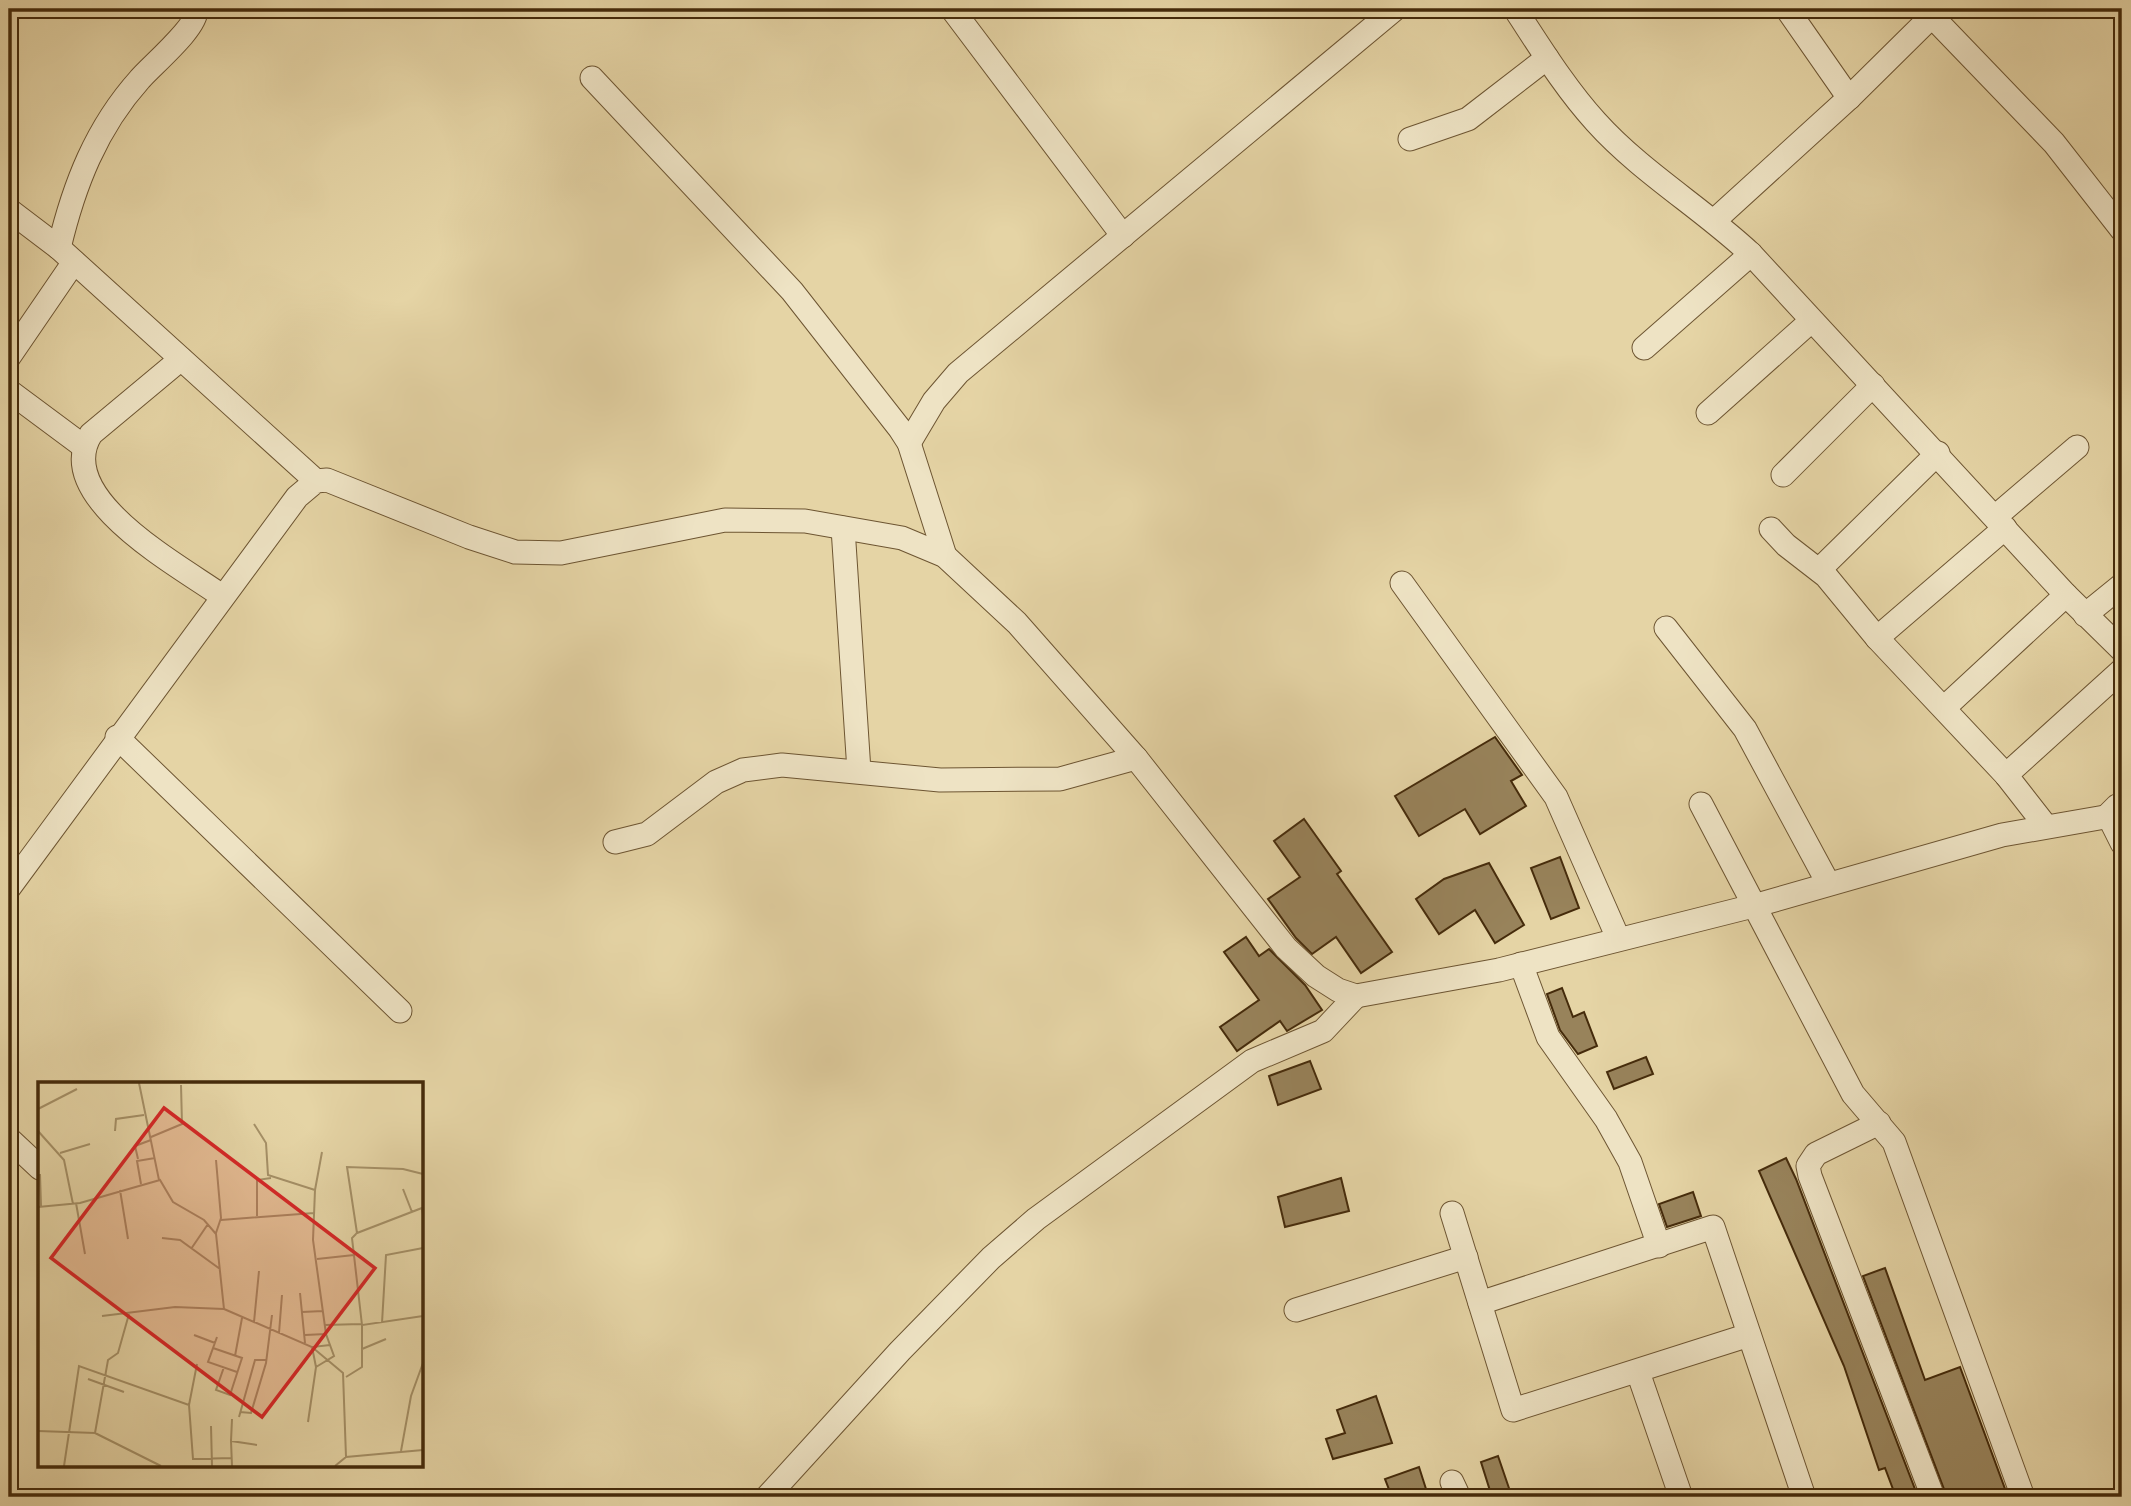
<svg xmlns="http://www.w3.org/2000/svg" width="2131" height="1506" font-family="'Libre Bodoni',serif">
  <style>
    .building { fill: #98835b; stroke: #452b0b; stroke-width: 2 }
    .lines { fill: none; stroke-linecap: round; stroke-linejoin: round }
    .street-casing { stroke: #6d5532; stroke-width: 25 }
    .street { stroke: #eee3c4; stroke-width: 23 }
    .inset-road { fill: none; stroke: #a59067; stroke-width: 2 }
    .view { fill: #d62828; fill-opacity: 0.15; stroke: #d62828; stroke-width: 3.5 }
    .inset-edge { fill: none; stroke: #452b0b; stroke-width: 3.5 }
  </style>
  <rect width="100%" height="100%" fill="#e5d4a5"/>
  <filter id="stains"><feTurbulence type="fractalNoise" baseFrequency=".00286" numOctaves="4"/><feColorMatrix values="0 0 0 0 .2 0 0 0 0 .09 0 0 0 0 .02 0 0 0 .5 -.17"/></filter>
  <radialGradient id="worn" r=".72"><stop offset=".6" stop-color="#630" stop-opacity="0"/><stop offset="1" stop-color="#630" stop-opacity=".3"/></radialGradient>
  <g class="building">
    <polygon points="1495,737 1522,775 1511,781 1526,806 1480,834 1465,809 1419,836 1395,796"/>
    <polygon points="1304,819 1341,871 1337,874 1392,952 1361,973 1336,937 1312,954 1296,938 1268,899 1300,877 1274,841"/>
    <polygon points="1560,857 1579,908 1551,919 1531,868"/>
    <polygon points="1489,863 1524,925 1495,943 1475,910 1439,934 1416,899 1444,879"/>
    <polygon points="1246,937 1259,956 1269,949 1305,985 1322,1010 1287,1031 1280,1021 1237,1051 1220,1027 1259,1000 1224,952"/>
    <polygon points="1562,988 1573,1017 1584,1012 1597,1046 1578,1054 1560,1030 1547,994"/>
    <polygon points="1646,1057 1653,1074 1614,1089 1607,1072"/>
    <polygon points="1310,1061 1321,1089 1278,1105 1269,1076"/>
    <polygon points="1786,1158 1796,1179 1918,1497 1896,1497 1885,1468 1879,1470 1844,1366 1759,1171"/>
    <polygon points="1341,1178 1349,1211 1285,1227 1278,1197"/>
    <polygon points="1693,1192 1701,1216 1667,1227 1659,1204"/>
    <polygon points="1885,1268 1925,1380 1960,1367 2008,1497 1947,1497 1863,1276"/>
    <polygon points="1376,1396 1392,1443 1333,1459 1326,1439 1345,1433 1337,1410"/>
    <polygon points="1498,1456 1512,1497 1492,1497 1481,1462"/>
    <polygon points="1419,1467 1426,1489 1392,1497 1385,1479"/>
  </g>
  <g class="lines">
    <g class="street-casing">
      <g id="street">
        <polyline points="952,9 1123,236"/>
        <path d="M1515 9C1540 47 1565 88 1596 122 1641 172 1702 208 1751 254L2066 595 2122 650"/>
        <polyline points="1787,9 1849,98"/>
        <polyline points="1925,9 2054,143 2122,230"/>
        <polyline points="592,78 792,291 900,429 909,443 945,556"/>
        <polyline points="1410,139 1468,119 1547,58"/>
        <polyline points="9,210 59,248 316,481"/>
        <polyline points="1715,220 1849,98 1932,16"/>
        <path d="M59 248C74 185 96 128 140 79 152 65 199 26 196 9"/>
        <polyline points="1644,348 1751,254"/>
        <polyline points="9,357 74,262"/>
        <path d="M181 359 91 434C51 497 180 566 222 596"/>
        <polyline points="9,391 83,446"/>
        <polyline points="1708,413 1811,321"/>
        <polyline points="909,443 934,401 958,373 1395,9"/>
        <polyline points="1783,475 1873,385"/>
        <polyline points="1995,517 2077,447"/>
        <polyline points="843,528 859,771"/>
        <polyline points="1771,529 1786,545 1826,576 1877,638 2006,775 2045,825"/>
        <polyline points="1819,570 1938,453"/>
        <polyline points="1402,583 1556,797 1618,938"/>
        <polyline points="2085,615 2122,585"/>
        <polyline points="1666,628 1745,729 1828,883"/>
        <polyline points="1877,638 2005,528"/>
        <polyline points="1944,708 2066,595"/>
        <polyline points="117,737 400,1011"/>
        <polyline points="2006,775 2122,670"/>
        <polyline points="1701,804 1853,1094 1894,1142 2023,1497"/>
        <polyline points="2117,806 2108,815 2122,843"/>
        <polyline points="615,842 647,834 716,782 743,770 782,765 940,780 1060,779 1136,758"/>
        <polyline points="9,888 297,497 316,481 327,480 469,537 515,552 561,553 725,520 805,521 902,538 945,556 1017,623 1136,758 1286,948 1316,976 1338,990 1356,996 1499,970 1757,905 2002,835 2122,814"/>
        <polyline points="1521,964 1548,1037 1606,1119 1630,1162 1659,1246"/>
        <polyline points="1879,1123 1816,1154 1808,1166 1810,1176 1933,1497"/>
        <polyline points="9,1139 40,1168"/>
        <polyline points="1452,1213 1513,1410 1749,1335"/>
        <polyline points="1480,1303 1713,1227 1804,1497"/>
        <polyline points="1296,1310 1466,1257"/>
        <polyline points="1638,1372 1681,1497"/>
        <polyline points="1452,1482 1459,1497"/>
        <polyline points="767,1497 900,1351 991,1258 1036,1219 1252,1061 1323,1031 1356,996"/>
      </g>
    </g>
    <use href="#street" class="street"/>
  </g>
  <g transform="translate(38 1082)">
    <rect width="385" height="385" fill="#e5d4a5"/>
    <path class="inset-road" d="M101 1 121 98M0 27 39 7M216 42 228 61 230 93 277 108 275 158 288 252 296 274 278 285 270 340M0 49 26 78 35 122M77 49 78 37 106 33M113 55 144 42 143 3M22 71 52 62M100 77 97 64 113 58M2 92 3 124M385 92 365 87 309 85 319 151 384 126 385 133M103 102 99 79 117 76M365 107 374 130M82 108 90 157M277 108 284 70M38 121 47 172M0 125 42 121 122 98 135 120 166 138 178 152 186 227 274 265 305 291 308 375M219 134V98L233 96M183 138 276 131M178 151 183 136 178 78M319 151 314 156 324 243M124 156 142 158 182 187M153 167 170 142M279 177 316 173M262 211 267 261M264 230 285 229M64 234 137 225 186 227M216 240 221 189M344 241 348 173 385 166M287 243 323 242M241 251 244 213M156 253 177 261M267 253 288 252M179 255 170 280 199 290M175 266 204 276 192 313 178 308 186 285M324 267 348 257M197 274 204 236M278 285 274 265 292 263M308 295 324 285V243L385 234M50 297 86 310M151 323 159 282M202 330 213 331 228 281 234 233M201 335 217 278H228M173 344 174 384M0 349 57 351 70 278 80 271 91 232M57 351 123 384M193 359 194 337M363 369 373 314 385 281M26 384 41 284 151 323 155 377 194 376M194 384 193 359 219 363M297 384 308 375 385 368"/>
    <path class="view" d="M126 26 337 186 224 335 13 176Z"/>
    <rect width="385" height="385" class="inset-edge"/>
  </g>
  <rect width="2131" height="1506" fill="none" stroke="#e5d4a5" stroke-width="35"/>
  <rect x="10" y="10" width="2110" height="1485" fill="none" stroke="#452b0b" stroke-width="3.5"/>
  <rect x="18" y="18" width="2096" height="1471" fill="none" stroke="#452b0b" stroke-width="2"/>
  <rect width="100%" height="100%" filter="url(#stains)"/>
  <rect width="100%" height="100%" fill="url(#worn)"/>
</svg>
